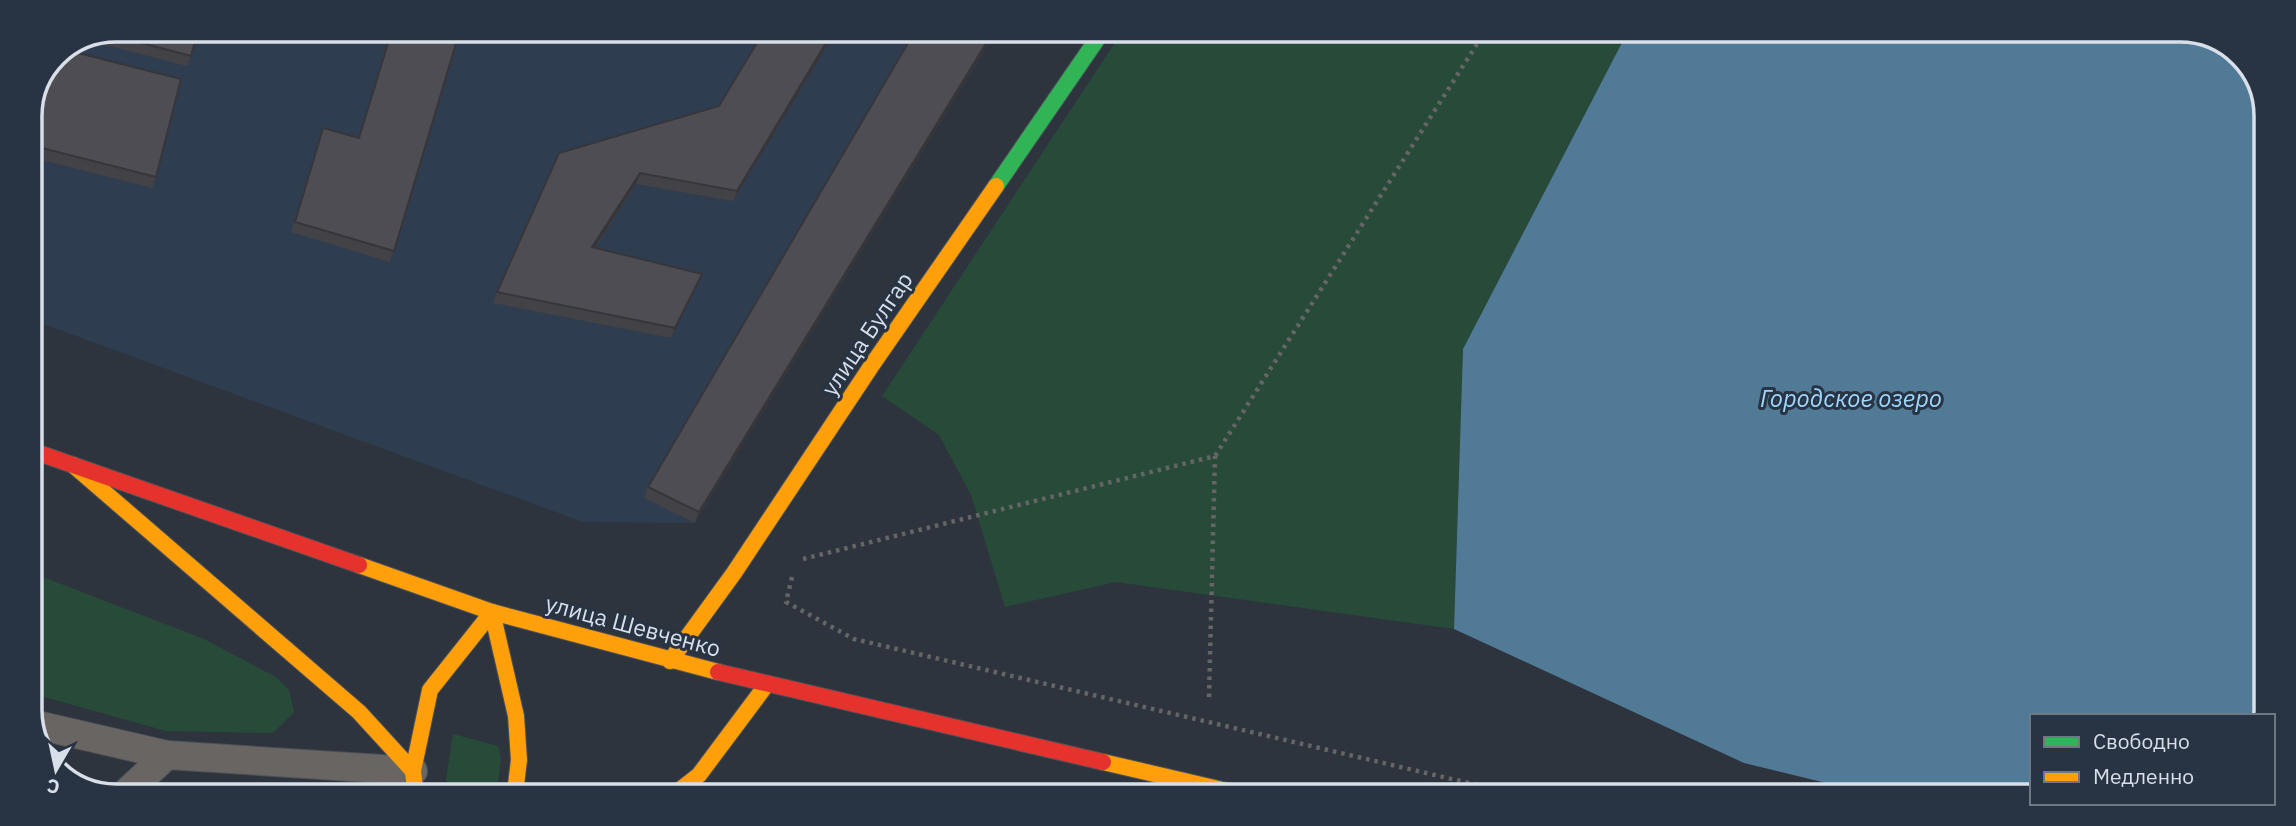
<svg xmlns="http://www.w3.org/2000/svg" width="2296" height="826" font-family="'IBM Plex Sans',sans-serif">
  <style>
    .built { fill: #2f3d50 }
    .green { fill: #274b38 }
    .water { fill: #507a96 }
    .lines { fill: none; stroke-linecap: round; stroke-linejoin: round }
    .lane-casing { stroke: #4b5057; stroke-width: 30 }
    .fast-casing { stroke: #4b5057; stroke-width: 18 }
    .slow-casing { stroke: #4b5057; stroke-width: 18 }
    .jam-casing { stroke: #4b5057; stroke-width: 18 }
    .path { stroke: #656566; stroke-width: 4.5; stroke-dasharray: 3.5 5; stroke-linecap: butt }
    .lane { stroke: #686562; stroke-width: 28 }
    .fast { stroke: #30b455; stroke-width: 16 }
    .slow { stroke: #ff9f0a; stroke-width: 16 }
    .jam { stroke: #e5322d; stroke-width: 16 }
    .wall { fill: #434247 }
    .shaded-wall { fill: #37363a }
    .building { fill: #4e4d53; stroke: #37363a; stroke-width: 2 }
    .labels { text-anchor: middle; stroke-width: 6; stroke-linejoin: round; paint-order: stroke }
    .street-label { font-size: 23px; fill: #d8dfe9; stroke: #283343 }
    .water-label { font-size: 24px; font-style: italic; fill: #9ed6fc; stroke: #283343 }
    .rim { fill: none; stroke: #d8dfe9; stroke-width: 3.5 }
  </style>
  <rect width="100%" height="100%" fill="#2e343d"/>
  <polygon class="built" points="116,30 996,32 695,523 583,522 30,319 30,111 55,55"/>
  <g class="green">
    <polygon points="1122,32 1627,33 1463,349 1454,629 1116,582 1005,607 971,495 939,435 882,396"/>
    <polygon points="30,572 204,639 276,677 289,690 294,712 273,733 166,731 30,693"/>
    <polygon points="453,734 498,746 501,758 497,793 449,793 446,779"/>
  </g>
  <polygon class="water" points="1627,33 2207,34 2248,63 2266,110 2262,716 2032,716 2032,796 1879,796 1744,763 1454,629 1463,349"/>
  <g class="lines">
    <g class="lane-casing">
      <g id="lane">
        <polyline points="33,724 167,755 413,771"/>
        <polyline points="127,792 167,755"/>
      </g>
    </g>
    <g class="fast-casing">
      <polyline id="fast" points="996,186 1102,32"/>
    </g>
    <g class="slow-casing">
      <g id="slow">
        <polyline points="73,465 359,712 413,771"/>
        <polyline points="359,565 492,612 718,672"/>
        <polyline points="492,612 516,716 519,760 515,793"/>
        <polyline points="670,661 734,573 872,365 996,186"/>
        <polyline points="1103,762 1240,794"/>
        <polyline points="415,789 413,771 430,690 492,612"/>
        <polyline points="676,793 699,775 767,684"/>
      </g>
    </g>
    <g class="jam-casing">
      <g id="jam">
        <polyline points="30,450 359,565"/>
        <polyline points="718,672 1103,762"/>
      </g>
    </g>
    <g class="path">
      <polyline points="803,559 1215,456 1484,33"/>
      <polyline points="792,577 786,602 854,639 1520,795"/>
      <polyline points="1209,697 1215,456"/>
    </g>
    <use href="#lane" class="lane"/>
    <use href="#fast" class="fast"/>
    <use href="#slow" class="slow"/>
    <use href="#jam" class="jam"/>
  </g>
  <g class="wall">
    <polygon points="116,30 191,56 187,66 90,41"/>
    <polygon points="391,30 460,30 390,262 291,232 323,128 359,138"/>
    <polygon points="764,31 836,31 733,201 636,184 595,248 702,274 698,285 671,338 493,303 497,292 719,106"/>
    <polygon points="915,31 695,523 644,498 648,487"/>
    <polygon points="30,111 156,177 152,188 30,157"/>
  </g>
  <g class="shaded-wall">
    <polygon points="833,31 836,31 733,201 737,191"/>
    <polygon points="993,32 996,32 695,523 699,512"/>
    <polygon points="640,173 636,184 588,258 592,247"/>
    <polygon points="702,274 698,285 671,338 675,328"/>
  </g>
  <g class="building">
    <polygon points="116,30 198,30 191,56 107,34"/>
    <polygon points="392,30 460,30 394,251 295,222 323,128 359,138"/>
    <polygon points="764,31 833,31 737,191 640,173 592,247 702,274 675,328 497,292 559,153 719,106"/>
    <polygon points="915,31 993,32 699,512 648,487"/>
    <polygon points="66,50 181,79 156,177 30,145 30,111 55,55"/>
  </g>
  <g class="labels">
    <g class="street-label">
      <text transform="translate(867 334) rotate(-56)" y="8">улица Булгар</text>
      <text transform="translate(633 626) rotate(15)" y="8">улица Шевченко</text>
    </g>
    <g class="water-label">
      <text x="1851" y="407">Городское озеро</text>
    </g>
  </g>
  <path d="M0 0H2296V826H0ZM116 42H2180A74 74 0 0 1 2254 116V710A74 74 0 0 1 2180 784H116A74 74 0 0 1 42 710V116A74 74 0 0 1 116 42Z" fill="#283343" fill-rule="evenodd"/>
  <path class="rim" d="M116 42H2180A74 74 0 0 1 2254 116V710A74 74 0 0 1 2180 784H116A74 74 0 0 1 42 710V116A74 74 0 0 1 116 42Z"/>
  <rect x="2030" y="714" width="245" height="91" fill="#283343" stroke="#6e7885" stroke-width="2"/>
  <rect x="2044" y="737" width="35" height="10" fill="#30b455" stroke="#6e7885" stroke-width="2"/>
  <text x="2093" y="749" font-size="21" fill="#d8dfe9">Свободно</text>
  <rect x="2044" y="772" width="35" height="10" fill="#ff9f0a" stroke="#6e7885" stroke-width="2"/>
  <text x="2093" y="784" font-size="21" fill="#d8dfe9">Медленно</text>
  <g transform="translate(56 770) rotate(189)" stroke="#283343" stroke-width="5" paint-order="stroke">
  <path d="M0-5L12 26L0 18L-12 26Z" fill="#d8dfe9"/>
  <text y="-10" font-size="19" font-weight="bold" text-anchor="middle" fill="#d8dfe9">С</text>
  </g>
</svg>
